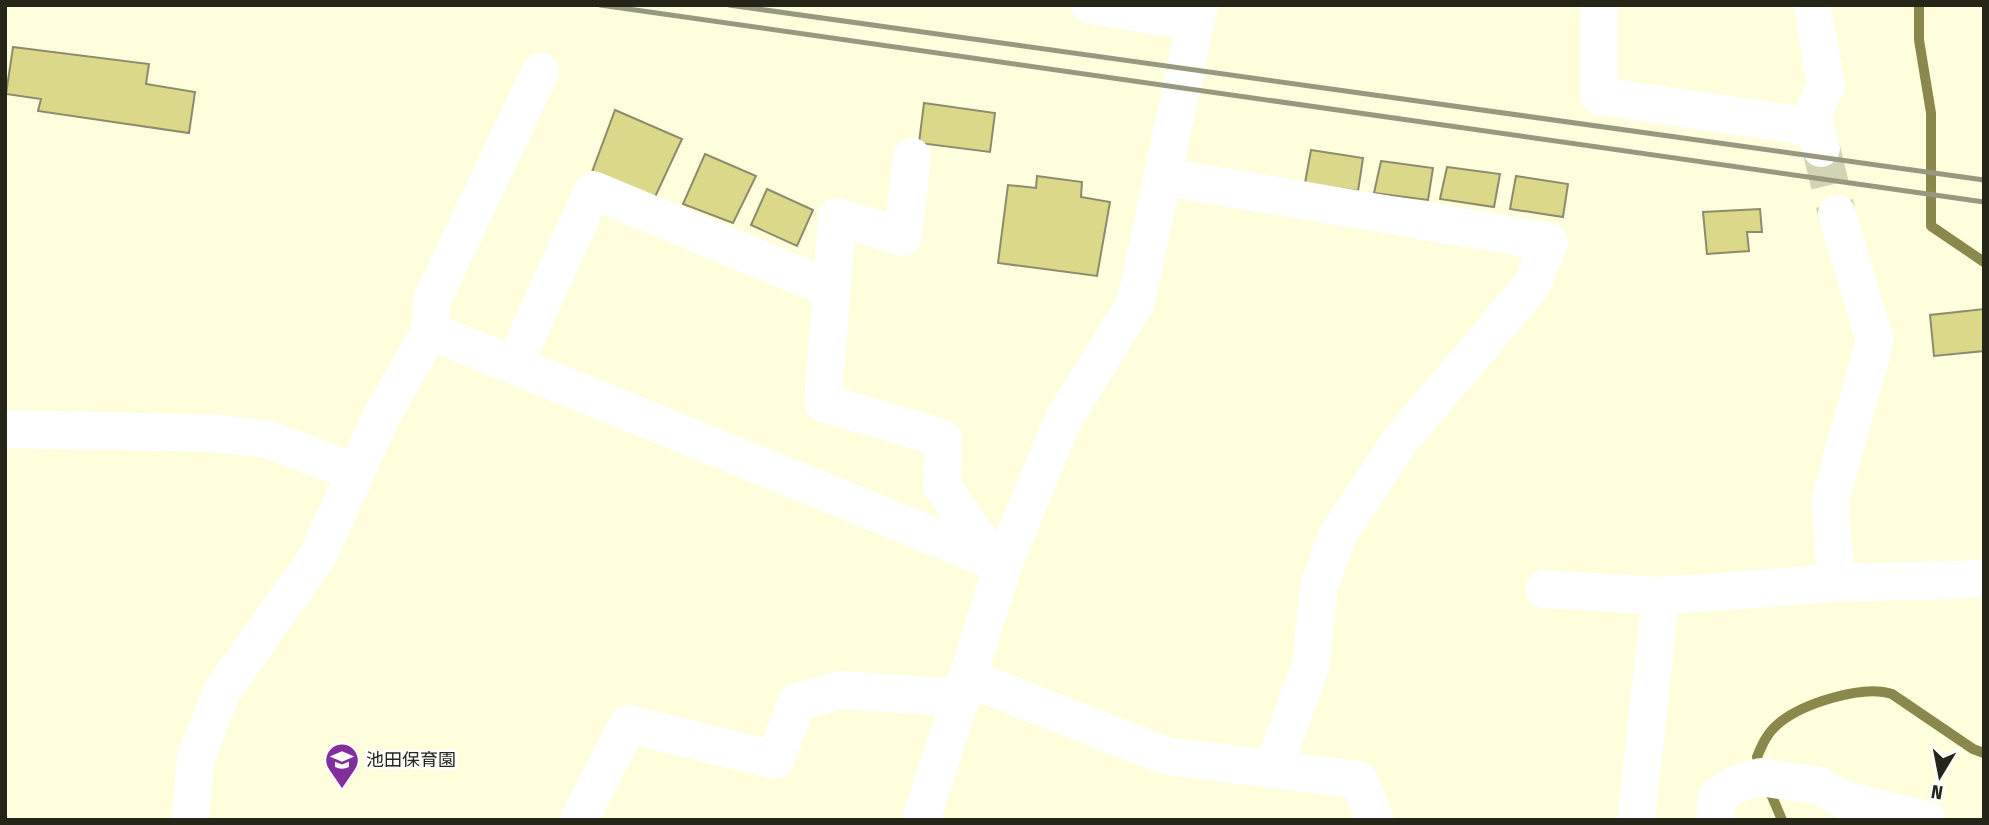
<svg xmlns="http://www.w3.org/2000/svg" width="1989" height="825" font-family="'Fira Sans Condensed','Noto Sans JP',sans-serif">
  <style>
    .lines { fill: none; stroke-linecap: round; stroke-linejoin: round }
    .stream { stroke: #8a884d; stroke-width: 10 }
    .building { fill: #dbd889; stroke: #8c8b6d; stroke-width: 2 }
    .minor-tunnel { stroke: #d3d3b5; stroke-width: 38; stroke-dasharray: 38 19; stroke-linecap: butt }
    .minor { stroke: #fff; stroke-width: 38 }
    .rail { stroke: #989880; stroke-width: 5 }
    .labels { text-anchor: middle; stroke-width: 5; stroke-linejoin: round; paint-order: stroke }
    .poi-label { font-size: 18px; fill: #252518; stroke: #fff; text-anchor: start }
  </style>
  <rect width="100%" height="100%" fill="#fefedc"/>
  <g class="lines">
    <g class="stream">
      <polyline points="1919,5 1919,40 1931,113 1931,226 1984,262"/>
      <path d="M1763 772 1757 757C1762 745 1767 733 1778 724 1801 704 1863 684 1892 694L1973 749 1984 753"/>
      <polyline points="1768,787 1782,820"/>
    </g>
  </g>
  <g class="building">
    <polygon points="13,47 149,64 146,84 195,92 189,133 38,111 41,99 6,94"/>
    <polygon points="924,103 995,113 990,152 919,143"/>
    <polygon points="615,110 682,139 655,197 592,172"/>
    <polygon points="1311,150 1363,158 1358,191 1305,183"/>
    <polygon points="705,154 756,176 733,223 683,204"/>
    <polygon points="1381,161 1433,168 1428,200 1374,193"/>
    <polygon points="1447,167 1500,174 1494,207 1440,199"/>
    <polygon points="1037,176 1082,182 1081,197 1110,202 1097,276 998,263 1008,185 1036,188"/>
    <polygon points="1516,176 1568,184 1563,217 1510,209"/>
    <polygon points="767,189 813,210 797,246 751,225"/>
    <polygon points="1760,209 1762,232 1747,232 1749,251 1707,254 1703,212"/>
    <polygon points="1984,309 1984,351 1934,356 1930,315"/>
  </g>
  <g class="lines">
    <polyline class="minor-tunnel" points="1821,148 1837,214"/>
    <g class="minor">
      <polyline points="1090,5 1195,22"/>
      <polyline points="1599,5 1599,96 1814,127"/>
      <polyline points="1812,5 1826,86 1816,106 1814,127 1821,148"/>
      <polyline points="912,157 903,237 837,217 823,403 943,438 942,486 994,561"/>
      <polyline points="1165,177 1549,242 1532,285 1400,441 1337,536 1319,587 1311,664 1273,769"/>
      <polyline points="430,331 432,300 540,72"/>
      <polyline points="514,365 593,190 831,289"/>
      <polyline points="5,429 207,433 267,439 355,472"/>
      <polyline points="1836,583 1830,501 1875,340 1837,214"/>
      <polyline points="1544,589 1661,596 1836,583 1984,579"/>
      <polyline points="968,678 1166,756 1359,780 1375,820"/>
      <polyline points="190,820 196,757 222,691 317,557 382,415 430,331 994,561 1005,560"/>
      <polyline points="579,820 628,724 775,760 797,702 840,690 962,698"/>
      <polyline points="921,820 1005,560 1063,420 1136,302 1199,5"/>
      <polyline points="1636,820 1661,596"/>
      <polyline points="1715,820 1717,796 1737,784 1761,777 1819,786 1844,800 1927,820"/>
    </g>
    <g class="rail">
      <polyline points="600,5 1984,202"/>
      <polyline points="729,5 1984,180"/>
    </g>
  </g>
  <defs>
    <g id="school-pin" transform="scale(1.75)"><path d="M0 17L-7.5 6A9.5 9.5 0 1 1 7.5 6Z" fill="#822e9d" stroke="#fff"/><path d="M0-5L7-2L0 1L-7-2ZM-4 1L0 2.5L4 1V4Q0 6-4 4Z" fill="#fff"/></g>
  </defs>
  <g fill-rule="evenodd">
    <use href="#school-pin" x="342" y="760"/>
  </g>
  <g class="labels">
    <g class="poi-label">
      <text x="366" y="766">池田保育園</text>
    </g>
  </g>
  <rect width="1989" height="825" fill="none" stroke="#252518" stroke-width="14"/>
  <g transform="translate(1940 776) rotate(190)" stroke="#ffffff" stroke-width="5" paint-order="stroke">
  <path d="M0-5L12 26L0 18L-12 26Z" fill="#252518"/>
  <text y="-10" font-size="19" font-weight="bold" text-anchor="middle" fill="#252518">N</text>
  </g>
</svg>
